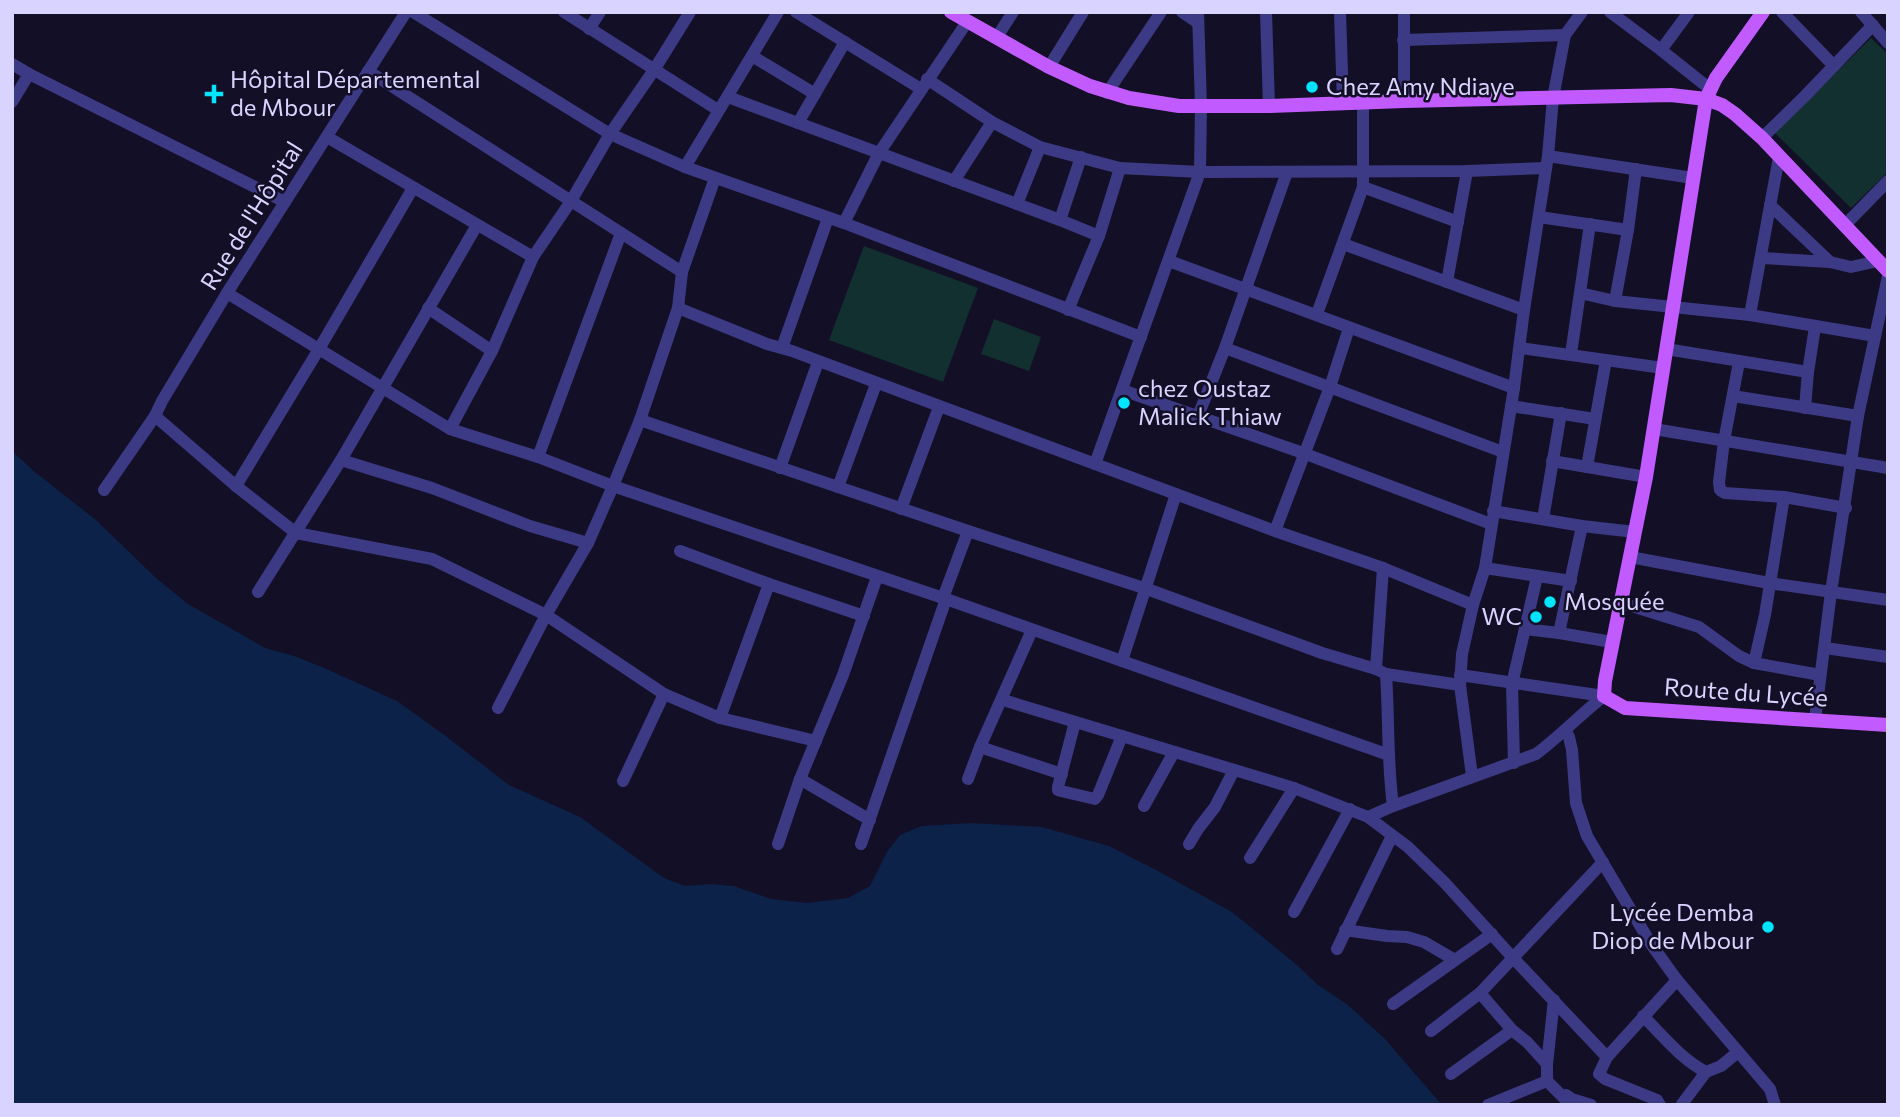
<svg xmlns="http://www.w3.org/2000/svg" width="1900" height="1117" font-family="Commissioner,sans-serif">
  <style>
    .green { fill: #12302f }
    .water { fill: #0c2248 }
    .lines { fill: none; stroke-linecap: round; stroke-linejoin: round }
    .minor { stroke: #3d3a85; stroke-width: 12 }
    .major { stroke: #c25bff; stroke-width: 14 }
    .poi-dot { fill: #00e5ff; stroke: #130f26; stroke-width: 2.5 }
    .labels { text-anchor: middle; stroke-width: 5; stroke-linejoin: round; paint-order: stroke }
    .poi-label { font-size: 24px; fill: #d9d4ff; stroke: #130f26; text-anchor: start }
    .street-label { font-size: 24px; fill: #d9d4ff; stroke: #130f26 }
  </style>
  <rect width="100%" height="100%" fill="#130f26"/>
  <g class="green">
    <polygon points="1871,38 1888,54 1888,172 1851,208 1775,133"/>
    <polygon points="864,246 978,288 943,382 829,340"/>
    <polygon points="994,319 1041,337 1029,371 981,354"/>
  </g>
  <polygon class="water" points="12,451 35,472 96,520 156,578 188,604 265,648 294,656 322,667 397,701 443,734 509,785 580,817 664,878 685,886 711,884 734,886 771,899 807,903 848,898 870,886 887,852 900,835 922,826 971,823 1042,827 1109,846 1158,871 1232,912 1297,965 1318,985 1348,1005 1385,1039 1442,1105 12,1105"/>
  <g class="lines">
    <g class="minor">
      <polyline points="406,12 227,293 162,401 155,416 236,486 296,533 432,559 546,615 664,694 720,718 816,741"/>
      <polyline points="413,12 610,134 685,167 844,223 1141,337"/>
      <polyline points="564,12 718,110"/>
      <polyline points="796,12 921,89"/>
      <polyline points="1182,12 1197,22"/>
      <polyline points="1266,12 1269,106"/>
      <polyline points="1340,12 1343,103"/>
      <polyline points="1610,12 1661,50 1710,89"/>
      <polyline points="1782,12 1834,66"/>
      <polyline points="1861,12 1888,43"/>
      <polyline points="589,29 600,12"/>
      <polyline points="997,37 1013,12"/>
      <polyline points="1403,40 1565,35"/>
      <polyline points="1661,50 1689,12"/>
      <polyline points="752,56 815,94"/>
      <polyline points="12,64 29,74 285,202"/>
      <polyline points="1049,67 1083,12"/>
      <polyline points="368,71 682,272"/>
      <polyline points="927,79 992,122 1040,147 1120,168 1200,172 1467,171 1546,168"/>
      <polyline points="1107,93 1161,12"/>
      <polyline points="728,97 1060,220 1099,236"/>
      <polyline points="1404,101 1404,12"/>
      <polyline points="12,102 29,74"/>
      <polyline points="798,123 845,42"/>
      <polyline points="327,137 533,257"/>
      <polyline points="1762,138 1805,96 1873,25"/>
      <polyline points="1548,156 1693,178"/>
      <polyline points="685,167 778,12"/>
      <polyline points="954,181 992,122"/>
      <polyline points="1363,187 1458,222"/>
      <polyline points="1017,204 1040,147"/>
      <polyline points="1770,205 1830,262"/>
      <polyline points="1539,217 1628,230 1615,301"/>
      <polyline points="1060,220 1081,157"/>
      <polyline points="844,223 879,153 967,22"/>
      <polyline points="1845,225 1888,181"/>
      <polyline points="1628,230 1636,169"/>
      <polyline points="1343,244 1524,310"/>
      <polyline points="1762,258 1830,262 1851,267 1878,261"/>
      <polyline points="1169,261 1514,388"/>
      <polyline points="1447,282 1467,171"/>
      <polyline points="227,293 450,429 538,457 613,486 946,599 1389,755"/>
      <polyline points="1580,293 1615,301 1750,315 1875,336"/>
      <polyline points="428,308 492,351"/>
      <polyline points="678,308 767,344 792,351 1275,531 1383,568 1473,605"/>
      <polyline points="1068,310 1099,236 1120,168"/>
      <polyline points="1317,314 1363,187 1363,102"/>
      <polyline points="1750,315 1779,157"/>
      <polyline points="782,348 828,218"/>
      <polyline points="1225,348 1503,452"/>
      <polyline points="1520,348 1663,368"/>
      <polyline points="1666,349 1808,372"/>
      <polyline points="1571,354 1590,224"/>
      <polyline points="1739,362 1724,441 1719,482 1720,490 1725,493 1784,497 1846,508"/>
      <polyline points="1122,390 1303,453 1491,524"/>
      <polyline points="1733,396 1858,416"/>
      <polyline points="1511,406 1595,419"/>
      <polyline points="1805,408 1808,372 1815,327"/>
      <polyline points="1198,416 1225,348 1287,172"/>
      <polyline points="640,420 968,531 1147,589 1322,653 1376,669 1386,674 1460,685"/>
      <polyline points="450,429 492,351 533,257 571,201 610,134 654,70 690,12"/>
      <polyline points="1654,429 1888,468"/>
      <polyline points="538,457 621,233"/>
      <polyline points="341,460 432,488 530,526 588,543"/>
      <polyline points="1552,461 1646,477"/>
      <polyline points="1095,464 1200,172 1201,106 1198,12"/>
      <polyline points="1587,467 1606,360"/>
      <polyline points="780,468 818,362"/>
      <polyline points="236,486 319,349 413,188"/>
      <polyline points="838,487 876,384"/>
      <polyline points="104,490 155,416"/>
      <polyline points="901,509 939,407"/>
      <polyline points="1493,511 1582,526 1635,532"/>
      <polyline points="1543,519 1561,413"/>
      <polyline points="1275,531 1330,387 1349,328"/>
      <polyline points="680,551 769,584 864,616"/>
      <polyline points="1630,557 1769,583 1888,600"/>
      <polyline points="1485,568 1571,581"/>
      <polyline points="258,592 341,460 477,225"/>
      <polyline points="943,598 968,531"/>
      <polyline points="1622,603 1699,627 1739,656 1754,663 1820,675"/>
      <polyline points="1525,629 1559,633 1612,642"/>
      <polyline points="1559,633 1582,526"/>
      <polyline points="1825,648 1888,657"/>
      <polyline points="1122,661 1176,494"/>
      <polyline points="1754,663 1765,615 1784,497"/>
      <polyline points="1376,669 1383,568"/>
      <path d="M1386 674C1389 718 1387 762 1393 806"/>
      <polyline points="1460,675 1604,696"/>
      <polyline points="1003,700 1294,788 1368,817 1408,847 1445,883 1514,959 1607,1057"/>
      <polyline points="498,708 546,615 588,543 613,486 640,420 678,308 682,272 715,178"/>
      <polyline points="720,718 769,584"/>
      <polyline points="1815,720 1831,592 1858,416 1888,276"/>
      <polyline points="1075,722 1058,787 1058,790 1061,791 1095,799 1098,795 1122,736"/>
      <polyline points="1565,730 1569,737 1572,750 1576,803 1587,836 1651,944 1677,980 1770,1089 1775,1105"/>
      <polyline points="980,747 1062,774"/>
      <polyline points="1514,763 1512,684 1537,577"/>
      <polyline points="1472,776 1460,685 1462,654 1473,605 1485,568 1514,388 1524,310 1548,156 1553,98 1565,35 1582,12"/>
      <polyline points="800,779 870,820"/>
      <polyline points="968,779 980,747 1032,630"/>
      <polyline points="623,781 664,694"/>
      <polyline points="1144,806 1174,752"/>
      <path d="M1368 817 1393 806 1536 754C1560 736 1581 714 1604 696"/>
      <polyline points="778,844 800,779 843,675 877,577"/>
      <polyline points="861,844 946,599"/>
      <polyline points="1189,844 1198,829 1215,807 1234,770"/>
      <polyline points="1250,858 1294,788"/>
      <polyline points="1294,912 1350,809"/>
      <polyline points="1345,930 1387,936 1407,937 1424,942 1455,960"/>
      <polyline points="1337,949 1392,836"/>
      <polyline points="1480,993 1512,1030 1527,1042 1547,1064 1547,1081 1571,1105"/>
      <polyline points="1393,1004 1492,934"/>
      <path d="M1643 1016C1663 1036 1681 1059 1706 1072L1721 1066 1738 1052"/>
      <polyline points="1431,1031 1480,993 1603,862"/>
      <polyline points="1547,1064 1554,1000"/>
      <polyline points="1451,1074 1512,1030"/>
      <polyline points="1566,1095 1572,1099 1591,1105"/>
      <polyline points="1682,1104 1706,1072"/>
      <polyline points="1488,1105 1547,1081"/>
      <polyline points="1660,1105 1657,1100 1605,1079 1599,1074 1607,1057 1677,980"/>
    </g>
    <g class="major">
      <polyline points="951,12 1049,67 1090,86 1129,98 1179,106 1269,106 1404,101 1671,95 1706,99 1722,105 1735,114 1762,138 1888,271"/>
      <polyline points="1763,12 1716,78 1706,99 1646,477 1605,681 1604,696 1625,708 1888,725"/>
    </g>
  </g>
  <g class="poi-dot">
    <circle cx="1312" cy="87" r="7"/>
    <path d="M210.5 83.5h7v7h7v7h-7v7h-7v-7h-7v-7h7z"/>
    <circle cx="1124" cy="403" r="7"/>
    <circle cx="1550" cy="602" r="7"/>
    <circle cx="1536" cy="617" r="7"/>
    <circle cx="1768" cy="927" r="7"/>
  </g>
  <g class="labels">
    <g class="poi-label">
      <text x="230" y="88">Hôpital Départemental<tspan x="230" dy="28">de Mbour</tspan></text>
      <text x="1326" y="95">Chez Amy Ndiaye</text>
      <text x="1138" y="397">chez Oustaz<tspan x="1138" dy="28">Malick Thiaw</tspan></text>
      <text x="1564" y="610">Mosquée</text>
      <text x="1522" y="625" text-anchor="end">WC</text>
      <text x="1754" y="921" text-anchor="end">Lycée Demba<tspan x="1754" dy="28">Diop de Mbour</tspan></text>
    </g>
    <g class="street-label">
      <text transform="translate(252 216) rotate(-58)" y="8">Rue de l'Hôpital</text>
      <text transform="translate(1746 693) rotate(4)" y="8">Route du Lycée</text>
    </g>
  </g>
  <rect width="1900" height="1117" fill="none" stroke="#d9d4ff" stroke-width="28"/>
</svg>
